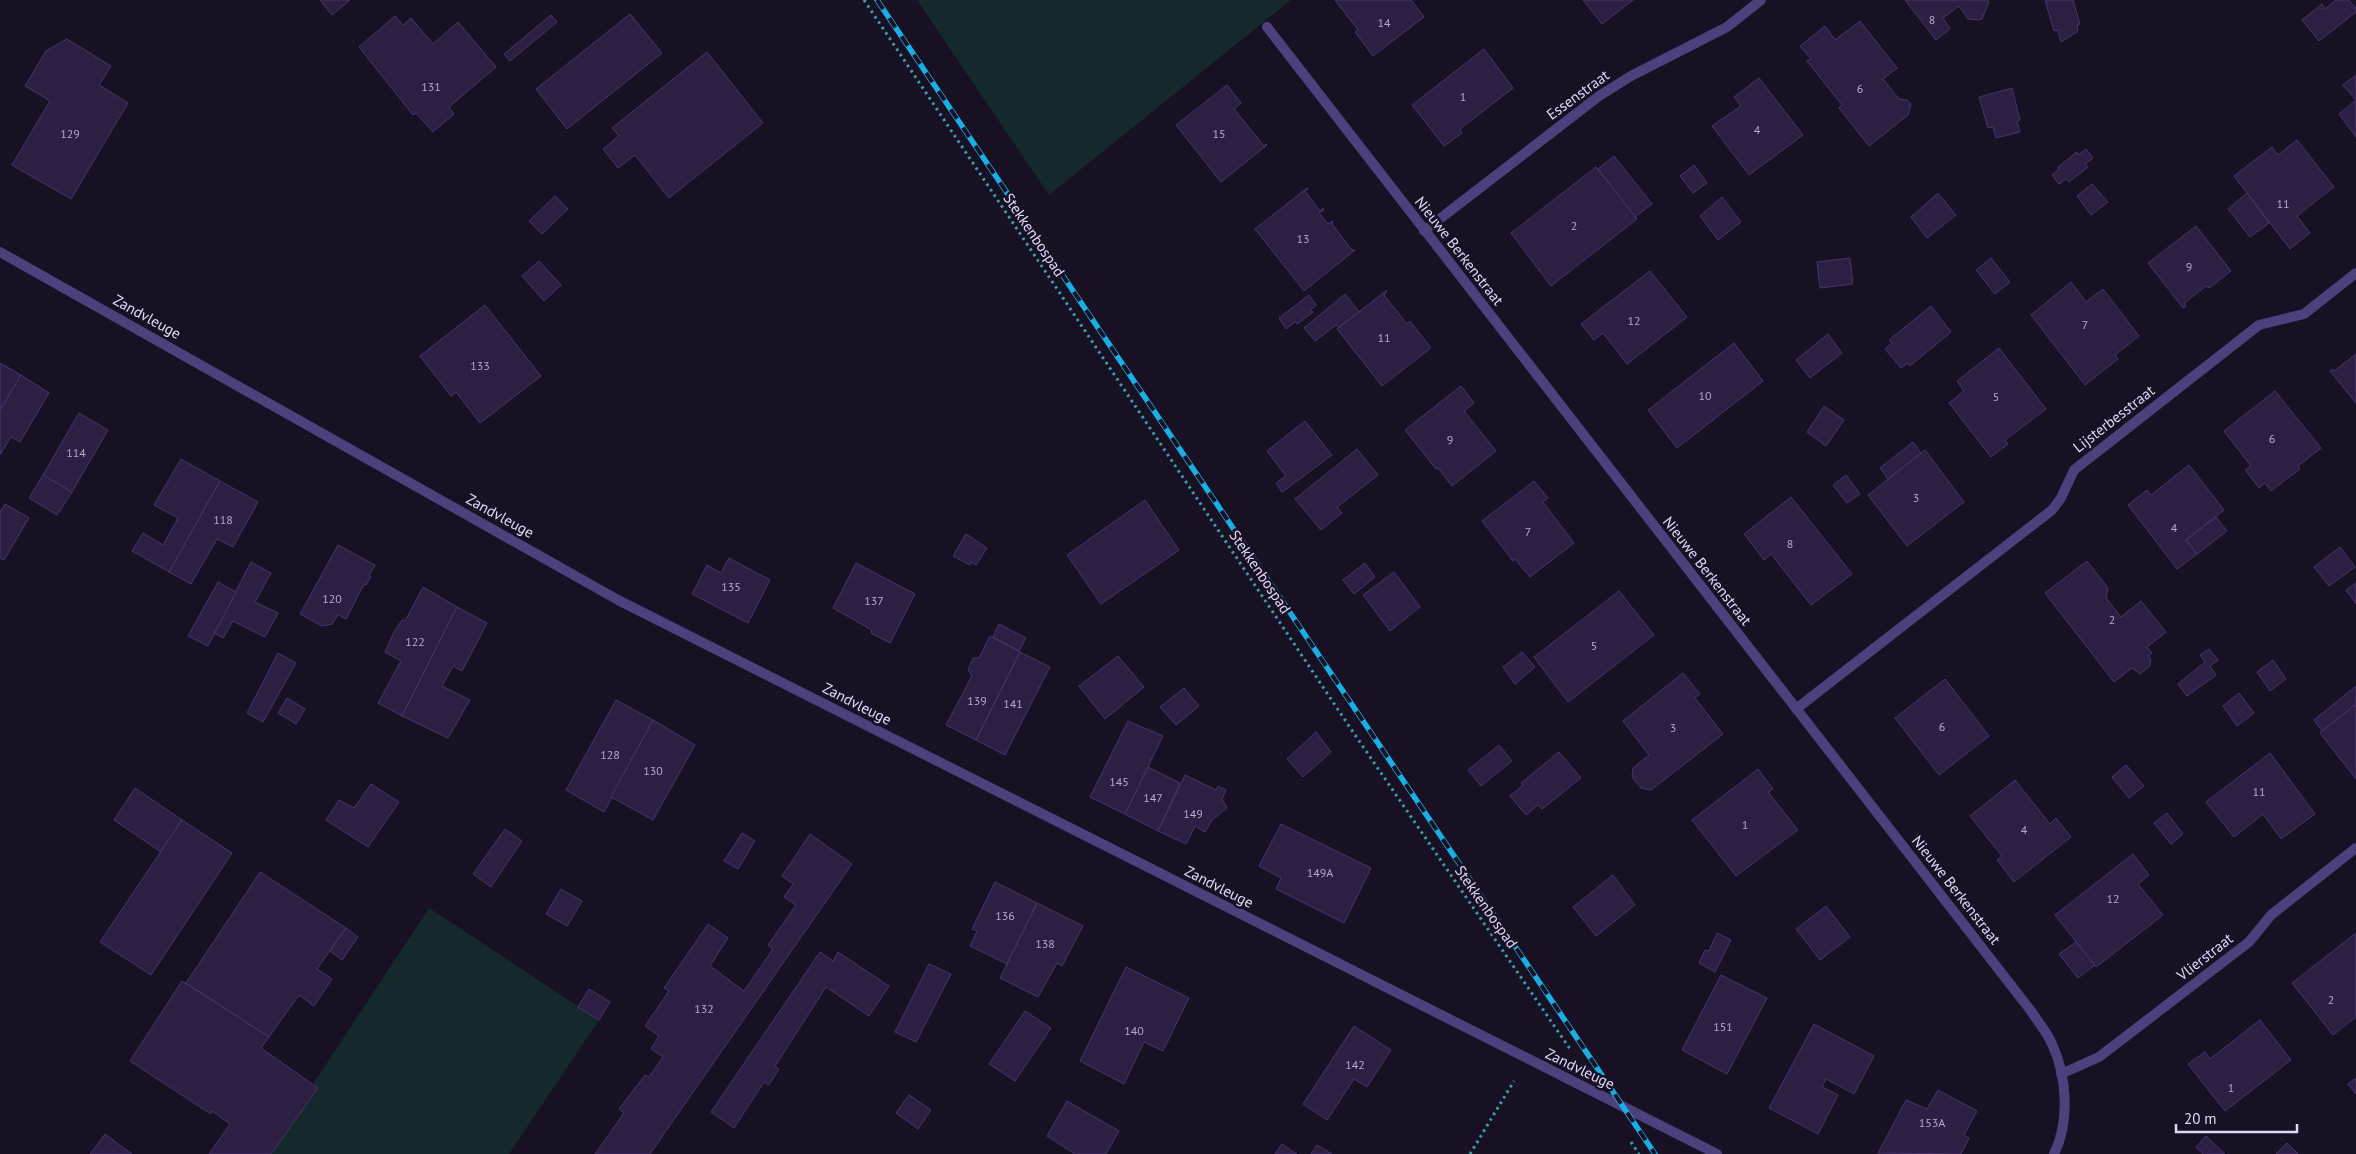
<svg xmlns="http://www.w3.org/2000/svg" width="2356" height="1154" font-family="'PT Sans',sans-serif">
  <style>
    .green { fill: #15292c }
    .building { fill: #2c1f42; stroke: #48346b }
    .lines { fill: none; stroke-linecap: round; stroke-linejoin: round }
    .path { stroke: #3c9ea9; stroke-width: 3; stroke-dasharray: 2.5 4; stroke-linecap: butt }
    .minor { stroke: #4d417d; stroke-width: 10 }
    .rail-casing { stroke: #19afe4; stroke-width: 5.5 }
    .rail { stroke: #171123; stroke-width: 4; stroke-dasharray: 11; stroke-linecap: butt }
    .labels { text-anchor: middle; stroke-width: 5; stroke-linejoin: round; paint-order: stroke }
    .number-label { font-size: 12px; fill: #b4a9cd }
    .street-label { font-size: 15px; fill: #e1d7fb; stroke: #171123 }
  </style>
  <rect width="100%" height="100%" fill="#171123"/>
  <g class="green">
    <polygon points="917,0 1291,0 1049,195"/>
    <polygon points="429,908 599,1020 509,1154 267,1154"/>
  </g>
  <g class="building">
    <polygon points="320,0 350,0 332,15"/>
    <polygon points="1335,0 1411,0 1424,17 1373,56 1355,32 1358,30"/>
    <polygon points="1583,0 1633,0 1602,24"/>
    <polygon points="1905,0 1988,0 1989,2 1982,19 1979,20 1968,19 1959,6 1943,18 1950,29 1936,40"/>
    <polygon points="2045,0 2073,0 2080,24 2077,25 2078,31 2061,42 2058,30 2054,31"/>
    <polygon points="2336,0 2349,0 2356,8 2356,12 2319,41 2302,20 2322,4 2325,9"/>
    <polygon points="630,14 662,53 567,129 536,89"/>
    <polygon points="551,15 557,22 510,61 504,54"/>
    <polygon points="395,16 403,25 411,18 433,44 458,22 496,67 449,107 454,114 433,132 416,113 413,115 359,47"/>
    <polygon points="1860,21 1897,68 1883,79 1899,99 1907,100 1911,104 1908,115 1869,146 1839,108 1842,105 1807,61 1811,59 1800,46 1825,26 1835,40"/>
    <polygon points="67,39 111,66 99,85 128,103 71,199 12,165 50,101 25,86 46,51"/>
    <polygon points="1484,49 1513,88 1460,129 1462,133 1444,146 1412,105"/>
    <polygon points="707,52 763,123 669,198 635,155 618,168 603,149 619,136 612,128"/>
    <polygon points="2356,75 2356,100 2343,85"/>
    <polygon points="1759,78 1803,135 1749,175 1712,126 1741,106 1734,97"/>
    <polygon points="1227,85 1241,103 1234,109 1264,146 1266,144 1267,145 1221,182 1176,125"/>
    <polygon points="2012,88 2020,120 2017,121 2020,132 1996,138 1993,127 1988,128 1979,97"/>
    <polygon points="2356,100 2356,137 2339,114"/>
    <polygon points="2297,140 2334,187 2297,216 2310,233 2290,249 2234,176 2272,147 2278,155"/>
    <polygon points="2086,149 2093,158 2085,164 2088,167 2069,182 2066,179 2059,184 2052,175 2059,169 2058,167 2077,152 2078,155"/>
    <polygon points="1614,156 1652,204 1635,217 1598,169"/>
    <polygon points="1694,165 1707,183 1693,193 1680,176"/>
    <polygon points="1596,167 1637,219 1551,286 1511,233"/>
    <polygon points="2092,184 2108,202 2091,215 2077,196"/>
    <polygon points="1307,188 1308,189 1305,191 1320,211 1323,208 1324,210 1319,213 1328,224 1333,221 1332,224 1352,250 1355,250 1304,291 1255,229"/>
    <polygon points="1938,193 1956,215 1927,238 1911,217"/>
    <polygon points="2247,193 2269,223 2250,237 2228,209"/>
    <polygon points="555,196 568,209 542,234 529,221"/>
    <polygon points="1722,197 1741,222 1718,240 1700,216"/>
    <polygon points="2196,226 2231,271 2209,288 2206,286 2184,303 2186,306 2183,308 2148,263"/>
    <polygon points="1850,258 1853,284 1820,288 1817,262"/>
    <polygon points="1991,258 2010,282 1995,294 1976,270"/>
    <polygon points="539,261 561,285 544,301 522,276"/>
    <polygon points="1650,271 1687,317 1627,364 1603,333 1594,340 1581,324"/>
    <polygon points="2071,282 2086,302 2103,289 2139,336 2115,355 2118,359 2085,385 2031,315"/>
    <polygon points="1387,290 1384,295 1407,324 1410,321 1431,348 1382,386 1337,329"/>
    <polygon points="1345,294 1359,312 1339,327 1336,325 1315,341 1304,328"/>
    <polygon points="1309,295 1316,305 1311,310 1313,312 1297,324 1295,322 1286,329 1279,318"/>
    <polygon points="485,305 541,376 480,423 456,392 451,396 420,356"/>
    <polygon points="1931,306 1951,332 1910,366 1908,363 1901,368 1885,349 1892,343 1889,340"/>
    <polygon points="1828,334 1842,353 1810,378 1796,360"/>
    <polygon points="1734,343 1763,381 1677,448 1648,410"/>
    <polygon points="1999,348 2046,409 2005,440 2008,444 1991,457 1949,403 1964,391 1957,381"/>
    <polygon points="2356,354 2356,403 2330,371 2333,369 2334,371"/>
    <polygon points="0,363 21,375 0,410"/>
    <polygon points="21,375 49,393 20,442 11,437 0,455 0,410"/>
    <polygon points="1461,386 1474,403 1464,411 1496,451 1452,486 1438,468 1436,469 1405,430"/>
    <polygon points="2275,391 2321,448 2298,466 2300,469 2271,491 2265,483 2259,488 2250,476 2245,470 2251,466 2224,431"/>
    <polygon points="1824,406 1844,420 1826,446 1807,432"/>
    <polygon points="79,413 108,430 72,492 43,475"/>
    <polygon points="1305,421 1332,455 1282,492 1276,483 1286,476 1267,451"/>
    <polygon points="1913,442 1921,453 1888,479 1880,468"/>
    <polygon points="1357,449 1378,475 1337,507 1342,513 1321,530 1295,499"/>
    <polygon points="1925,450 1964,502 1907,546 1868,495"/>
    <polygon points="181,459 220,481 169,572 132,551 143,533 163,545 178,518 154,505"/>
    <polygon points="2189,465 2224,510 2186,540 2197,554 2177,569 2128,505 2147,490 2151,495"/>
    <polygon points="43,475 72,492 57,515 29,498"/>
    <polygon points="1846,475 1860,494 1847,503 1833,485"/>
    <polygon points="220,481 258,502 233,547 217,539 191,584 169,572"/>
    <polygon points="1534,481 1548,498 1543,502 1574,543 1530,577 1515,559 1513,561 1482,521"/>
    <polygon points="1791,497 1852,574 1811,605 1771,554 1764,560 1744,534"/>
    <polygon points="1145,500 1179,550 1101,604 1067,555"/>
    <polygon points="5,504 29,518 4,560 0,558 0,512"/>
    <polygon points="2216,517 2227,531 2197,554 2186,540"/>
    <polygon points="966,534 987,548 976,565 971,562 970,565 953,556"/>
    <polygon points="338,545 375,565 369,576 371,577 366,585 364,584 346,619 338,615 332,624 322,626 300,614"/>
    <polygon points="2340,547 2355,567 2329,586 2314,567"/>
    <polygon points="729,558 770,580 748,623 692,594 707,565 721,573"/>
    <polygon points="2087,561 2108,588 2106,598 2121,617 2141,601 2166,632 2147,647 2152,653 2148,656 2151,659 2150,666 2140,674 2132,668 2114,682 2045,593"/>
    <polygon points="251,562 271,573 255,602 278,613 265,637 233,621 223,638 214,633"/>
    <polygon points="856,563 915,594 890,643 871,633 872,630 833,608"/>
    <polygon points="1365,563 1375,577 1354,594 1343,580"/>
    <polygon points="1394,572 1420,607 1390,631 1363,595"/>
    <polygon points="218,582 236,592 208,646 188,636"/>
    <polygon points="2356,583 2356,604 2346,590"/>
    <polygon points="423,587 457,607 402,716 378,703 401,661 385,652 394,632 402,620 405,621"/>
    <polygon points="1619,591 1654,635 1568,702 1534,657"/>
    <polygon points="457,607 487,623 462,671 453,666 442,686 470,700 448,738 402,716"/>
    <polygon points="999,624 1026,638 1019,651 993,637"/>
    <polygon points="990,636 1020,652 976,740 946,725 972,676 968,670 973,658 979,658"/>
    <polygon points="2209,649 2218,660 2210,666 2216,675 2187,696 2178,684 2205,662 2200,655"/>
    <polygon points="1020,652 1050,667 1005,755 976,740"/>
    <polygon points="1522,652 1535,667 1515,684 1503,667"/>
    <polygon points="278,653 296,663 263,722 247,713"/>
    <polygon points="1118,656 1144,687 1105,719 1079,686"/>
    <polygon points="2273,660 2286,679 2270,691 2257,672"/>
    <polygon points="1683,673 1700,694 1695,698 1723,734 1651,790 1641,788 1632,777 1633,768 1649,755 1623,721"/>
    <polygon points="1945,679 1989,736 1939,775 1895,718"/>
    <polygon points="2356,686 2356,704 2322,731 2314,720"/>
    <polygon points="1184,688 1199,706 1176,725 1160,707"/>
    <polygon points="2239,693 2254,713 2237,726 2223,706"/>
    <polygon points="287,698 305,709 296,724 278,713"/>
    <polygon points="616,700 653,720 604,812 566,790"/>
    <polygon points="2356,704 2356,779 2320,733"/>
    <polygon points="653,720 695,745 653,820 611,797"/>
    <polygon points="1128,721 1163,736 1125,814 1090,797"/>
    <polygon points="1316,732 1331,752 1303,777 1287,759"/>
    <polygon points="1499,745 1512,761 1481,786 1468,770"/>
    <polygon points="1559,752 1581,778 1542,809 1538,805 1526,815 1510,796 1523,785 1521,783"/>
    <polygon points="2270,753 2315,814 2281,839 2263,814 2234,837 2206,802"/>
    <polygon points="2126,765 2144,786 2129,798 2112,777"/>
    <polygon points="1148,767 1180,783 1158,831 1125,814"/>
    <polygon points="1758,769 1773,789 1768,792 1798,830 1736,876 1692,820"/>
    <polygon points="1185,775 1216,790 1218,786 1226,790 1222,799 1227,808 1212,820 1205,832 1195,826 1186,844 1158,831"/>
    <polygon points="2015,780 2050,824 2056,818 2071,837 2014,882 1997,860 2002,856 1970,816"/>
    <polygon points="371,784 399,802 368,847 326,820 339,800 354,808"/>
    <polygon points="135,788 182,820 161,852 114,820"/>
    <polygon points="2167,813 2183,834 2171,844 2154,823"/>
    <polygon points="182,820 232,853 151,975 100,942"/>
    <polygon points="1281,824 1371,868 1344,923 1276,889 1281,878 1259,866"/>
    <polygon points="505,829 522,841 491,887 473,874"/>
    <polygon points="742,833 755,841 738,869 724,861"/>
    <polygon points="810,834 852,864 650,1154 595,1154 624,1113 619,1109 645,1075 649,1077 663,1057 651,1049 659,1036 645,1026 669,991 664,988 708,924 728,938 710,966 744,991 773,949 768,945 796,905 784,897 793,884 782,876"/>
    <polygon points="2133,854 2149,875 2138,884 2163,915 2096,967 2055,915"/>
    <polygon points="260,872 346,928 317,969 332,979 314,1006 299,995 269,1037 186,983"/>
    <polygon points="1613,875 1635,905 1596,936 1573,907"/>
    <polygon points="995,882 1037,903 1007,964 970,946 977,931 972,929"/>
    <polygon points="561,889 582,901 567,926 546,914"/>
    <polygon points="1037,903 1083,926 1062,966 1057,963 1038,997 1000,978"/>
    <polygon points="1826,906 1850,937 1820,960 1796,929"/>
    <polygon points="346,928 358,937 342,960 330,951"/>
    <polygon points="1717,933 1731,940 1715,972 1699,963 1705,950 1709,951"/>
    <polygon points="2356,933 2356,1017 2333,1035 2292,983"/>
    <polygon points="2076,942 2095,965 2078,978 2059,954"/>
    <polygon points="820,952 833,961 838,952 889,986 869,1016 826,987 775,1066 779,1069 769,1085 764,1082 734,1128 711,1112"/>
    <polygon points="929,964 951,974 916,1042 895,1032"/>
    <polygon points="1126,967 1189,998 1163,1051 1144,1042 1124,1084 1080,1061"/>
    <polygon points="1721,975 1767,998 1727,1074 1682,1050"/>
    <polygon points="182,981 269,1037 261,1048 318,1088 271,1154 209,1154 230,1124 212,1111 211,1114 200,1107 130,1061"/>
    <polygon points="589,989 610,1002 599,1020 578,1007"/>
    <polygon points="1025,1011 1051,1028 1015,1081 989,1064"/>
    <polygon points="2260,1020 2291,1060 2225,1111 2188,1064 2205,1052 2210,1059"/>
    <polygon points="1814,1024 1874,1056 1854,1094 1826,1079 1822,1087 1838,1095 1818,1134 1769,1108"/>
    <polygon points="1354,1026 1391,1050 1367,1087 1354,1079 1327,1120 1303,1104"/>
    <polygon points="2356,1078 2356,1094 2348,1084"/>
    <polygon points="1938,1090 1977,1111 1964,1135 1969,1138 1961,1154 1878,1153 1906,1100 1927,1109"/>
    <polygon points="909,1095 931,1110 918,1129 896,1113"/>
    <polygon points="1067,1101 1119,1131 1106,1154 1075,1154 1047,1136"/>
    <polygon points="105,1134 132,1154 90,1154"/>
    <polygon points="2206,1136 2225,1154 2203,1154 2196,1147"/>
    <polygon points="2287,1143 2298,1154 2276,1154"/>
    <polygon points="1282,1144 1297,1154 1275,1154"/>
    <polygon points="1317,1145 1332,1154 1311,1154"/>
  </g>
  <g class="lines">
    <g class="path">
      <polyline points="864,0 1353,732 1570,1049"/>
      <polyline points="1631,1142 1639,1154"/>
      <polyline points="1470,1154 1514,1081"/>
    </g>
    <g class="minor">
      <path d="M1267 27 2031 1011C2038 1022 2047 1032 2052 1044 2067 1076 2070 1122 2054 1154"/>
      <polyline points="1424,231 1599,96 1631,76 1727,27 1761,0"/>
      <polyline points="0,252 618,600 1717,1154"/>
      <polyline points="1796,709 2052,510 2061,498 2074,470 2259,325 2304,314 2356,273"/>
      <polyline points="2061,1074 2099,1057 2249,942 2271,915 2356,848"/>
    </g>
    <g class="rail-casing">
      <polyline id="rail" points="877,0 1655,1154"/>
    </g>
    <use href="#rail" class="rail"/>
  </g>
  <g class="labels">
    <g class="number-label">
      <text x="1932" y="24">8</text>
      <text x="1384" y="27">14</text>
      <text x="431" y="91">131</text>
      <text x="1860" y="93">6</text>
      <text x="1463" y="101">1</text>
      <text x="1757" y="134">4</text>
      <text x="70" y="138">129</text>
      <text x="1219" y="138">15</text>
      <text x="2283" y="208">11</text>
      <text x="1574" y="230">2</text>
      <text x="1303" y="243">13</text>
      <text x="2189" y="271">9</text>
      <text x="1634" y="325">12</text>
      <text x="2085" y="329">7</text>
      <text x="1384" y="342">11</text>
      <text x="480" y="370">133</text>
      <text x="1705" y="400">10</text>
      <text x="1996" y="401">5</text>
      <text x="2272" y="443">6</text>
      <text x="1450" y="444">9</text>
      <text x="76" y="457">114</text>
      <text x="1916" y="502">3</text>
      <text x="223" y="524">118</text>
      <text x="2174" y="532">4</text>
      <text x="1528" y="536">7</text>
      <text x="1790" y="548">8</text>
      <text x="731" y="591">135</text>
      <text x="332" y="603">120</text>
      <text x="874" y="605">137</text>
      <text x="2112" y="624">2</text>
      <text x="415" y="646">122</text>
      <text x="1594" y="650">5</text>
      <text x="977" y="705">139</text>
      <text x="1013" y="708">141</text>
      <text x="1942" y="731">6</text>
      <text x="1673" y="732">3</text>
      <text x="610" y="759">128</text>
      <text x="653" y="775">130</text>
      <text x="1119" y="786">145</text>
      <text x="2259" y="796">11</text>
      <text x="1153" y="802">147</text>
      <text x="1193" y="818">149</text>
      <text x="1745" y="829">1</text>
      <text x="2024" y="834">4</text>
      <text x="1320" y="877">149A</text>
      <text x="2113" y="903">12</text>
      <text x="1005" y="920">136</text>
      <text x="1045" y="948">138</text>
      <text x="2331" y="1004">2</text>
      <text x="704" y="1013">132</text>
      <text x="1723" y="1031">151</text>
      <text x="1134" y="1035">140</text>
      <text x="1355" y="1069">142</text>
      <text x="2231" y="1092">1</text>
      <text x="1932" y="1127">153A</text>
    </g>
    <g class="street-label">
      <text transform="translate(1578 95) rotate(-36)" y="5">Essenstraat</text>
      <text transform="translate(1034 235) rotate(56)" y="5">Stekkenbospad</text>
      <text transform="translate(1459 251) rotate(52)" y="5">Nieuwe Berkenstraat</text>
      <text transform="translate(147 317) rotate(29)" y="5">Zandvleuge</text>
      <text transform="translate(2114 419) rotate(-38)" y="5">Lijsterbesstraat</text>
      <text transform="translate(500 516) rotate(29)" y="5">Zandvleuge</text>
      <text transform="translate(1707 571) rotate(52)" y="5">Nieuwe Berkenstraat</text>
      <text transform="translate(1260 572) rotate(56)" y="5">Stekkenbospad</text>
      <text transform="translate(857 704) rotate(27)" y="5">Zandvleuge</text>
      <text transform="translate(1219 887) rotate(27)" y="5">Zandvleuge</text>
      <text transform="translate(1956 890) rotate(52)" y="5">Nieuwe Berkenstraat</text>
      <text transform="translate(1486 907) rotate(55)" y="5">Stekkenbospad</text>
      <text transform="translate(2205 957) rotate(-38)" y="5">Vlierstraat</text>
      <text transform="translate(1580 1069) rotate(26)" y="5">Zandvleuge</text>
    </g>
  </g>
  <path d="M2176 1124v8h121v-8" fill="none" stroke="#e1d7fb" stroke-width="2.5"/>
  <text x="2184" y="1124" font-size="15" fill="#e1d7fb" stroke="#171123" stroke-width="4" paint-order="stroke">20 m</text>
</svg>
